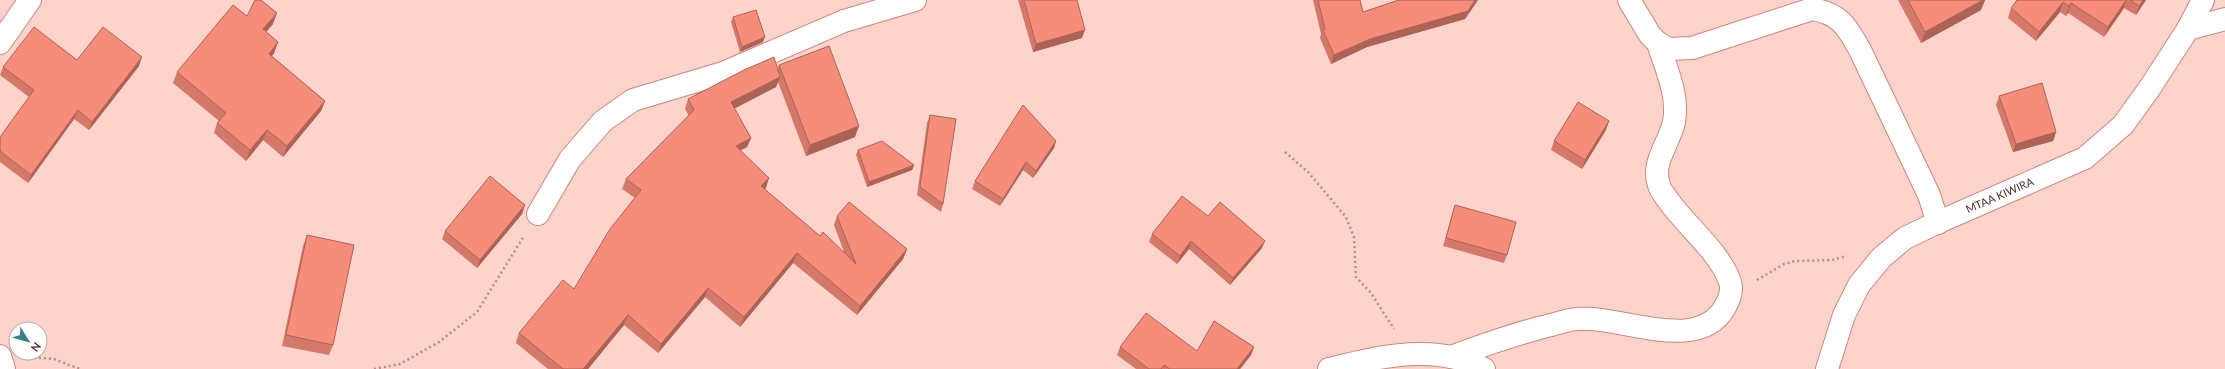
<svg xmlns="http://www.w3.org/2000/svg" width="2225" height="369" font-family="Lato,sans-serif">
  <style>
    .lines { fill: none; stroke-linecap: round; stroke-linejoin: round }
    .minor-casing { stroke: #c9897d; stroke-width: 24 }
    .path { stroke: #b38f89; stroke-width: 2.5; stroke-dasharray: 2 3; stroke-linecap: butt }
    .minor { stroke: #fff; stroke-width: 22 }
    .wall { fill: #d47969 }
    .shaded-wall { fill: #ac6355 }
    .building { fill: #f68d7a; stroke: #ac6355 }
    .labels { text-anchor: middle; stroke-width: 3.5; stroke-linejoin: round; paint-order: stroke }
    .street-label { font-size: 11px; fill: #482d28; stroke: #fff }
  </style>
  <rect width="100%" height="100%" fill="#fdd3cb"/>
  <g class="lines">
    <g class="minor-casing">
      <g id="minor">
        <path d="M1629 0 1650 35 1658 43 1669 49 1692 48 1812 9C1841 14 1847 27 1860 50L1929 195 1938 223"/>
        <polyline points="2188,29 2225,19"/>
        <polyline points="0,43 30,0"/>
        <polyline points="538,214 570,159 603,121 633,100 723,73 844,21 915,0"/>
        <polyline points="0,356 4,369"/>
        <path d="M1451 357C1484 345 1517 333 1551 325 1560 323 1569 319 1578 319 1620 315 1698 355 1725 307 1729 300 1733 291 1730 282 1720 252 1686 226 1668 200 1665 196 1660 190 1659 185 1651 163 1669 144 1674 122 1679 95 1666 69 1658 43"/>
        <path d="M1329 369C1379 357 1435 342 1484 369"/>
        <path id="s1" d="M1827 369 1844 315 1859 285 1881 258 1905 238 1932 225 2085 158 2123 125 2149 89 2188 29 2203 0"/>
      </g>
    </g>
    <g class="path">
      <polyline points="1285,152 1308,172 1346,217 1354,237 1356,277 1371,293 1394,329"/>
      <polyline points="1757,280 1784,264 1795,261 1832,260 1847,256"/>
      <polyline points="29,357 54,359 80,369"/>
      <polyline points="374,369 400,364 439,342 477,312 524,236"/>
    </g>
    <use href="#minor" class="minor"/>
  </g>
  <g class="wall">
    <polygon points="1018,0 1077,0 1082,38 1033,52"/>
    <polygon points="1313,0 1360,0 1363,12 1399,0 1478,0 1465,19 1367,47 1331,64 1320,38 1321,34"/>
    <polygon points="1898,0 1985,0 1981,10 1921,43"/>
    <polygon points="2017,0 2146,0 2136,15 2124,8 2104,37 2068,13 2066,16 2060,12 2036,41 2008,18 2011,8"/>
    <polygon points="247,16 273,24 266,32 278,42 274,53 272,56 325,101 321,111 283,157 263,140 246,161 214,133 217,123 219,121 173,83 177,72"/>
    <polygon points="733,17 763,42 740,52 731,22"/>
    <polygon points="77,60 139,66 89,130 74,119 28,183 0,162 0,137 29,97 0,75 3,67"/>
    <polygon points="779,65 855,137 806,156 778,82 776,87 734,108 751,138 747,147 741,150 766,188 764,189 820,236 844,252 834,225 837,216 907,249 903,259 857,315 793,263 740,327 705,297 658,353 624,325 588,369 548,369 516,343 519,333 574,289 635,198 622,189 626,179 689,116 685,109 688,99 777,70"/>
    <polygon points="1999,96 2056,132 2053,141 2013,152 1996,105"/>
    <polygon points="930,115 943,204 941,212 917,195 927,123"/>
    <polygon points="1606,130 1582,169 1551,150 1554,141"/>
    <polygon points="1056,141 1054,148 1033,178 1023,170 1000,206 972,189 975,181"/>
    <polygon points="858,150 914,165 912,170 867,187 856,155"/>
    <polygon points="525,205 522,214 477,268 442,239 445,231"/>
    <polygon points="1455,205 1507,255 1504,263 1443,246"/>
    <polygon points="1208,216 1262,248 1230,285 1189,249 1177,264 1149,242 1152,234"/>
    <polygon points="307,235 333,345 329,355 282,346 303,246"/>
    <polygon points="1120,347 1197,351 1254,347 1251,355 1240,369 1136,369 1117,355"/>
  </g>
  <g class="shaded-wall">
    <polygon points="1475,0 1478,0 1465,19 1367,47 1331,64 1334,55 1370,39"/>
    <polygon points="1983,0 1985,0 1981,10 1921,43 1925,32"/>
    <polygon points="2126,0 2124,8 2104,37 2108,27"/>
    <polygon points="2143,0 2146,0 2136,15 2139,6"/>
    <polygon points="2063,2 2060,12 2036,41 2039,32"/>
    <polygon points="2071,3 2068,13 2066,16 2069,6"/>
    <polygon points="277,13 273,24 259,40 263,29"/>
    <polygon points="1085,30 1082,38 1033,52 1036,44"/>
    <polygon points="765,37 763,42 740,52 742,47"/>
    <polygon points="278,42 274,53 265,65 269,54"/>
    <polygon points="142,57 139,66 89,130 92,122"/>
    <polygon points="780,77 776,87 728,112 731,102"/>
    <polygon points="325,101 321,111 283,157 287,146"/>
    <polygon points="78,110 74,119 28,183 31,175"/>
    <polygon points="1609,121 1606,130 1582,169 1585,160"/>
    <polygon points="859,126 855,137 806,156 810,145"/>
    <polygon points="267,130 263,140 246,161 250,150"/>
    <polygon points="2056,132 2053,141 2013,152 2016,144"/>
    <polygon points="751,138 747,147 732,155 736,146"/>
    <polygon points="1056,141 1054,148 1033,178 1036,171"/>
    <polygon points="1026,162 1023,170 1000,206 1003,199"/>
    <polygon points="914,165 912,170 867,187 869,182"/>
    <polygon points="769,178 766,188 757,196 761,186"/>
    <polygon points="525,205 522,214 477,268 480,260"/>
    <polygon points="1191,241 1189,249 1177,264 1180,256"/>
    <polygon points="1265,241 1262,248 1230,285 1233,278"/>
    <polygon points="907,249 903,259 857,315 860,306"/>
    <polygon points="797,253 793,263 740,327 744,317"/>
    <polygon points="708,288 705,297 658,353 661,344"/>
    <polygon points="628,315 624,325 588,369 583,369"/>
    <polygon points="1254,347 1251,355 1240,369 1237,369"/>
  </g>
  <g class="building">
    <polygon points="255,0 261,0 277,13 263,29 278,42 269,54 325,101 287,146 267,130 250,150 217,123 226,113 177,72 233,5 247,16"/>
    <polygon points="1024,0 1077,0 1085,30 1036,44"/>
    <polygon points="1318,0 1360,0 1363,12 1399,0 1475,0 1468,11 1370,39 1334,55 1323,30 1325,29"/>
    <polygon points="1908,0 1983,0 1925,32"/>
    <polygon points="2017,0 2126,0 2108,27 2071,3 2069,6 2063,2 2039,32 2011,8"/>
    <polygon points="2130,0 2143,0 2139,6"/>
    <polygon points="756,10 765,37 742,47 733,17"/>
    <polygon points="34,27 77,60 103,27 142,57 92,122 78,110 31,175 0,151 0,137 34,90 3,67"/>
    <polygon points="829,46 859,126 810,145 779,65"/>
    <polygon points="774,57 780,77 731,102 751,138 736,146 769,178 761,186 820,236 823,232 856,264 837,216 849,202 907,249 860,306 797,253 744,317 708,288 661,344 628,315 583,369 563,369 519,333 563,280 574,289 610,229 641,190 626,179 694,110 688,99 744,70"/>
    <polygon points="2042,83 2056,132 2016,144 1999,96"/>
    <polygon points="1578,102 1609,121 1585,160 1554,141"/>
    <polygon points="1023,105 1056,141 1036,171 1026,162 1003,199 975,181"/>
    <polygon points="930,115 956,119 943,204 920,187"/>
    <polygon points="882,141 914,165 869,182 858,150"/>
    <polygon points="490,176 525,205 480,260 445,231"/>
    <polygon points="1182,196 1208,216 1220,202 1265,241 1233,278 1191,241 1180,256 1152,234"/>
    <polygon points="1455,205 1516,222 1507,255 1446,238"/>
    <polygon points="307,235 354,245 333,345 286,335"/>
    <polygon points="1146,313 1197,351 1214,321 1254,347 1237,369 1170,369 1164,365 1161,369 1149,369 1120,347"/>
  </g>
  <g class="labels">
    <g class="street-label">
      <text dy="4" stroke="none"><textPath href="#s1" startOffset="260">MTAA KIWIRA</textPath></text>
    </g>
  </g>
  <g transform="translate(28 341) rotate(127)"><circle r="19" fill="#ffffff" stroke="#b6aba9"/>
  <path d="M0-3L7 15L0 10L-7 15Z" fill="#397f8b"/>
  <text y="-6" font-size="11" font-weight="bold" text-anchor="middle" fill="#482d28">N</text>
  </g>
</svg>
